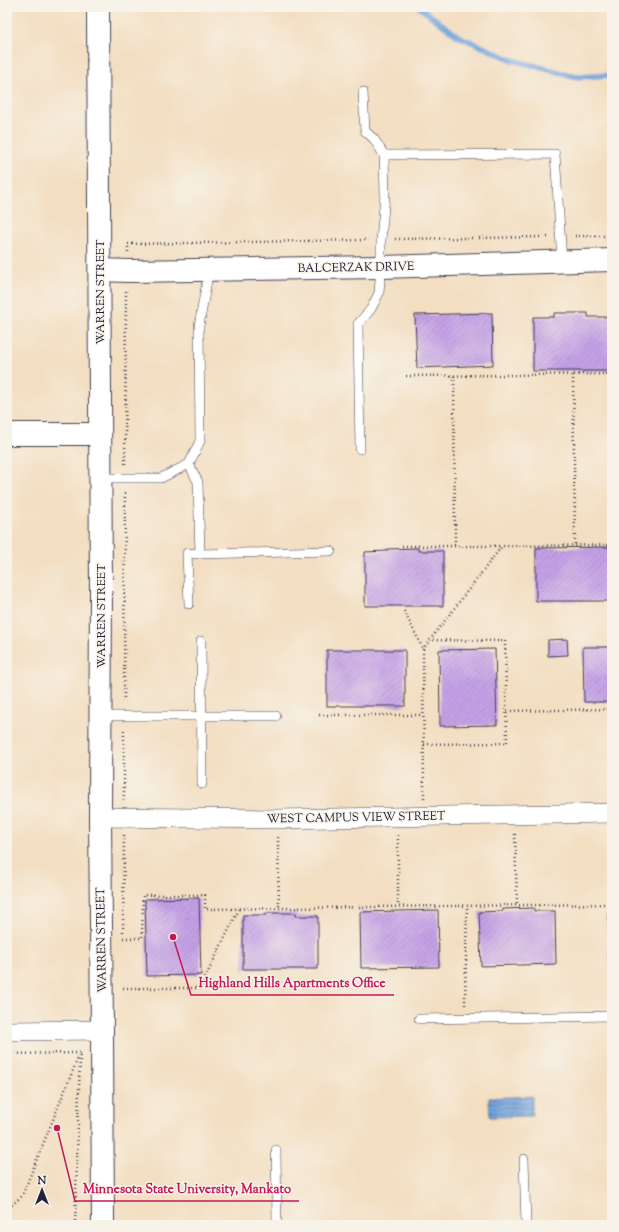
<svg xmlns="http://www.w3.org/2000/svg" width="619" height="1232" font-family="'Sorts Mill Goudy',serif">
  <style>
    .water { fill: url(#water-rules); stroke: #4a628c }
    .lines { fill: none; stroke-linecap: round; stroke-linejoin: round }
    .stream { stroke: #71a3dc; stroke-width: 5.5 }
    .building { fill: url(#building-hatch) }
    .service-casing { stroke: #413e4f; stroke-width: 10 }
    .minor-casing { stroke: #413e4f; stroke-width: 20 }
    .tertiary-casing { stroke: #413e4f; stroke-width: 24 }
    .path { stroke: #413e4f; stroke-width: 2.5; stroke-dasharray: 1 3; stroke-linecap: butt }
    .service { stroke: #fff; stroke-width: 9 }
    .minor { stroke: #fff; stroke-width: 19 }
    .tertiary { stroke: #fff; stroke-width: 22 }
    .labels { text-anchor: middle; stroke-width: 3; stroke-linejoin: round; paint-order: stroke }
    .street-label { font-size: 12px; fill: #22223b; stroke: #f7f3e8 }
    .leader { fill: none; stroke: #c2185b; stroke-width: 1.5 }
    .callout-dot { fill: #c2185b; stroke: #f7f3e8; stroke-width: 1.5 }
    .callout-label { font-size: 13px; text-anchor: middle; font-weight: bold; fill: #c2185b; stroke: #f7f3e8; stroke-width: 3; stroke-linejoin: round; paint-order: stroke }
  </style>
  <defs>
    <pattern id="water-rules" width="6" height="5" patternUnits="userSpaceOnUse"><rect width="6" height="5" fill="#71a3dc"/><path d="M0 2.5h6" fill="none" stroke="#5c84b4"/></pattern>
    <pattern id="building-hatch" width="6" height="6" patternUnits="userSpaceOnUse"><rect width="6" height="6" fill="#c5a1e7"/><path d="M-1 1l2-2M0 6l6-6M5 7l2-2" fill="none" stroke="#a083bc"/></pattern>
  </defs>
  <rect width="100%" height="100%" fill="#f7f3e8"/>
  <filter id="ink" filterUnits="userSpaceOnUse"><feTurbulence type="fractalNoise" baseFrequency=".025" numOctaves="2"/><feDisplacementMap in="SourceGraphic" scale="8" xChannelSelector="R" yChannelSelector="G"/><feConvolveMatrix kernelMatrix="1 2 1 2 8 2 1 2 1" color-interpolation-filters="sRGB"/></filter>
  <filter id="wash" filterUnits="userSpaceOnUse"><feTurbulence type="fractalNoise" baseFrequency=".012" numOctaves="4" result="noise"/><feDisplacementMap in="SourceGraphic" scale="16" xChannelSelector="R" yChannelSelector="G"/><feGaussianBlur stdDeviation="0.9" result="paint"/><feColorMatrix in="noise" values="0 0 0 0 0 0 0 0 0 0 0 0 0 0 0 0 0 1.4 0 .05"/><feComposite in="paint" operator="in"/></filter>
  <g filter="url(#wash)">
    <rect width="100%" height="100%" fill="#f3dec1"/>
    <polygon class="water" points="532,1096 532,1116 490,1117 489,1098"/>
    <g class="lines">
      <polyline class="stream" points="419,7 458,36 512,60 578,77 612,75"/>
    </g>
    <g id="blocks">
      <g class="building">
        <polygon points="492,313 493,365 417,368 415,315"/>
        <polygon points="554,313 588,313 588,317 612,317 612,371 533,371 533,317 554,317"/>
        <polygon points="612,547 612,601 536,601 536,548"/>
        <polygon points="418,548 418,551 443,551 443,606 365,606 365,552 387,551 387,549"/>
        <polygon points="567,639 568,655 548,656 548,640"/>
        <polygon points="583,647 612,647 612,702 584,702"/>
        <polygon points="495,649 497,725 440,726 439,650"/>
        <rect x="327" y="650" width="78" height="56"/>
        <polygon points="199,898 201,975 147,976 145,899"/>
        <polygon points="534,908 534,911 555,911 556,964 481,966 479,912 503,911 503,909"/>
        <polygon points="438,910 439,967 361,968 360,912"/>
        <polygon points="608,911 612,911 612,964 609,964"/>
        <polygon points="266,913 296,913 296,916 318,916 318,969 243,969 243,915 266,915"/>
      </g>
    </g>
  </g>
  <g filter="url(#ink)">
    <use href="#blocks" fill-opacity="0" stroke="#413e4f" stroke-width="1"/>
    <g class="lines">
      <g class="service-casing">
        <g id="service">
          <polyline points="363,92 365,131 374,139 384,155"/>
          <polyline points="360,449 358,324 371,309 379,293 381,267 381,240 385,195 384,155 555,154 562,261"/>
          <polyline points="189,464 198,482 200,554 331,551"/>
          <polyline points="100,478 161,478 189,464 200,441 199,326 209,269"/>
          <polyline points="189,604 187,553 200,554"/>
          <polyline points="201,641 202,784"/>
          <polyline points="101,716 276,716"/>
          <polyline points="419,1019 612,1016"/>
          <polyline points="276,1150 277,1225"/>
          <polyline points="524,1159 526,1225"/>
        </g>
      </g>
      <g class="minor-casing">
        <g id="minor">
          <polyline points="100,817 278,819 612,813"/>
          <polyline points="7,1031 102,1030"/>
        </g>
      </g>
      <g class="tertiary-casing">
        <g id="tertiary">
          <polyline points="98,7 101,590 100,817 102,1030 103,1225"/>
          <polyline points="100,270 128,271 381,267 612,260"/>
          <polyline points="7,434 100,434"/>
        </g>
      </g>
      <g class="path">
        <polyline points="575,236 612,236"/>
        <polyline points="395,239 548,237"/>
        <polyline points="128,252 128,244 368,240"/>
        <polyline points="573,375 575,545"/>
        <polyline points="406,376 612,374"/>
        <polyline points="454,376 455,546"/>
        <polyline points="125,464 126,291"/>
        <polyline points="402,546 502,546"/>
        <polyline points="404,611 423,649"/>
        <polyline points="124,702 125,491"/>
        <polyline points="507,711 612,709"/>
        <polyline points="319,715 423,715"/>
        <polyline points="424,744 507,743 505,641 431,640"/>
        <polyline points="424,798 423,649 502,546 612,545"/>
        <polyline points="124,800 124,729"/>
        <polyline points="515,834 517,905"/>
        <polyline points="398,835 398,907"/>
        <polyline points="278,837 279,908"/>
        <polyline points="123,932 124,835"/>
        <polyline points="123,938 142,938 143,895 205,895 205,909 612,904"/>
        <polyline points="123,988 200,988 239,909"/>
        <polyline points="465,1005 467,906"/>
        <polyline points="7,1054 80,1053 22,1196 7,1209"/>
        <polyline points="75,1225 80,1056"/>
      </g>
      <use href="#service" class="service"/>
      <use href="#minor" class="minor"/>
      <use href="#tertiary" class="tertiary"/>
    </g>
  </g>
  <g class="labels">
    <g class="street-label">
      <text transform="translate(356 267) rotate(-1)" y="4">BALCERZAK DRIVE</text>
      <text transform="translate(100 292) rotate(-90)" y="4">WARREN STREET</text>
      <text transform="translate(101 616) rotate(-90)" y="4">WARREN STREET</text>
      <text transform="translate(356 817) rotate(-1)" y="4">WEST CAMPUS VIEW STREET</text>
      <text transform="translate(101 940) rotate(-91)" y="4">WARREN STREET</text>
    </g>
  </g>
  <path class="leader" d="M173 937L191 995H394M57 1128L75 1201H299"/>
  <g class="callout-dot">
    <circle cx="173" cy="937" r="4"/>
    <circle cx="57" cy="1128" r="4"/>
  </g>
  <g class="callout-label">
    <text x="292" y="987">Highland Hills Apartments Office</text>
    <text x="187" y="1193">Minnesota State University, Mankato</text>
  </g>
  <rect width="619" height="1232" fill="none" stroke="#f7f3e8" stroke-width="24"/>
  <g transform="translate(42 1190)" stroke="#f7f3e8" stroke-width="3" paint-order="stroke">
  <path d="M0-3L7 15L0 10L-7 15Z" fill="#22223b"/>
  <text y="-6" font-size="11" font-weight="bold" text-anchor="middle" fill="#22223b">N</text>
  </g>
</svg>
